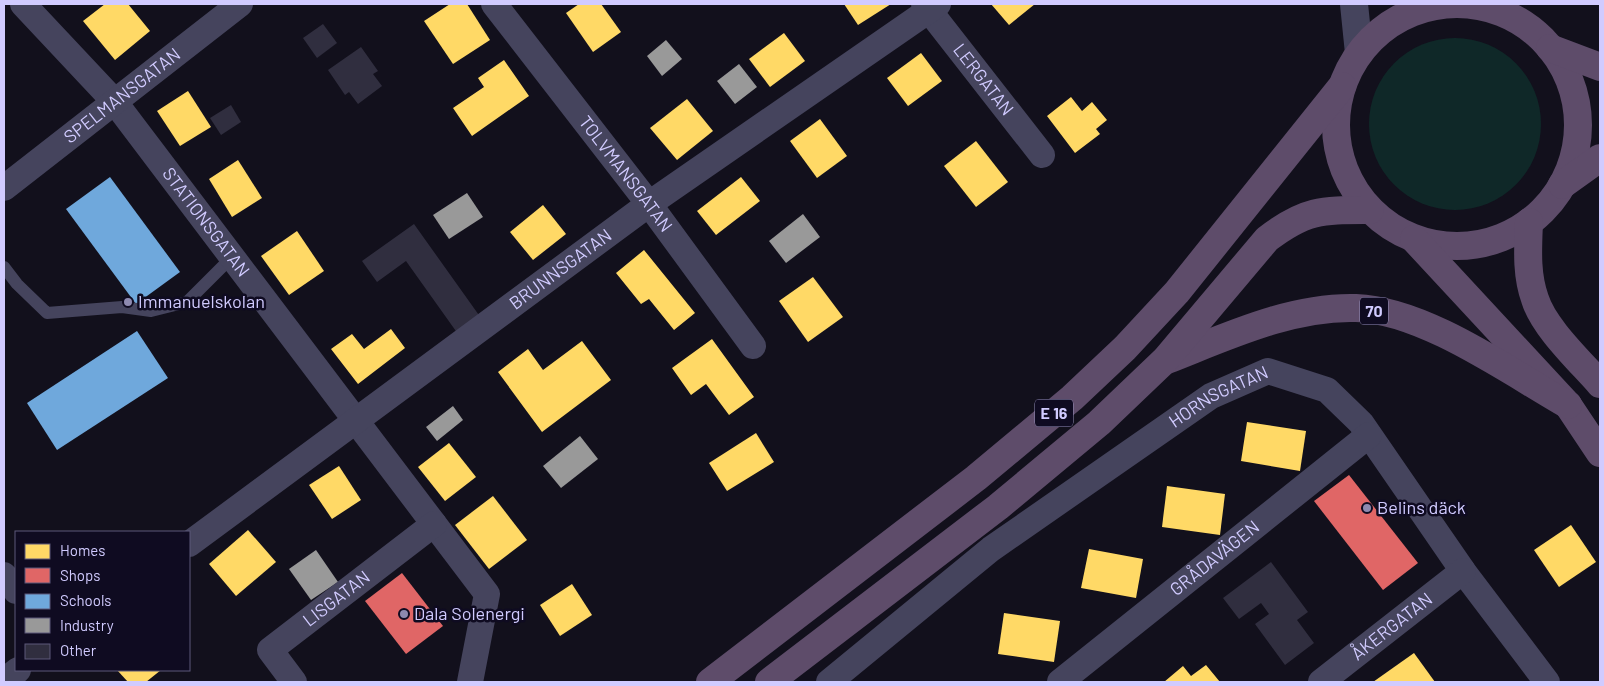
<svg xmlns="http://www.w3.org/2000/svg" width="1604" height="686" font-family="Barlow,sans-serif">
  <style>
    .green { fill: #0f2828 }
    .homes { fill: #ffd966 }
    .shops { fill: #e06666 }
    .schools { fill: #6fa8dc }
    .industry { fill: #999 }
    .building { fill: #302e3f }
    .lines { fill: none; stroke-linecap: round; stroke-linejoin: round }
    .service { stroke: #45445d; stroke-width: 12 }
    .minor { stroke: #45445d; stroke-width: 26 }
    .tertiary { stroke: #45445d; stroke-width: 28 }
    .trunk { stroke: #5e4c6a; stroke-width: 28 }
    .poi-dot { fill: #8e8ab0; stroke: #0f0b21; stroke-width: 2 }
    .labels { text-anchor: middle; stroke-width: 5; stroke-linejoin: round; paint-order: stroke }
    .shield { fill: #0f0b21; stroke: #9791bc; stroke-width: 1 }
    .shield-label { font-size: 16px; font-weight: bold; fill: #d1cbff }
    .street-label { font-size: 18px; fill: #d1cbff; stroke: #0f0b21 }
    .poi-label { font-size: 18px; fill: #d1cbff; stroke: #0f0b21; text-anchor: start }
  </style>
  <rect width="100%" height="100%" fill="#12101c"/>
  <circle class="green" cx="1455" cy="124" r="86"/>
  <g class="homes">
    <polygon points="105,4 128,4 150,31 115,60 83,21"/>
    <polygon points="450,4 467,4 490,40 453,64 424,21"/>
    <polygon points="579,4 601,4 621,32 593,52 566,13"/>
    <polygon points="844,4 891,4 858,25"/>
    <polygon points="991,4 1035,4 1009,25"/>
    <polygon points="784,33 805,61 770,87 749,59"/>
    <polygon points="921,53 942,81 908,106 887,78"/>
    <polygon points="504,60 529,96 472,136 453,108 484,87 478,78"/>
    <polygon points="188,91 211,127 180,146 157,111"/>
    <polygon points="1071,97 1082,111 1092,102 1107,120 1096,129 1100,134 1075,153 1047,116"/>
    <polygon points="687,99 713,131 677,160 650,128"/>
    <polygon points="820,119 847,156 817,178 790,141"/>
    <polygon points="976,141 1008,182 976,207 944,166"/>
    <polygon points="238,160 262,198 232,217 209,179"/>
    <polygon points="741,177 760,201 716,235 697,211"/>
    <polygon points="543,205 566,234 533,260 510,232"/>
    <polygon points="297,231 324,271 289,295 261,256"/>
    <polygon points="644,250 695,313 674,330 649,299 641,304 616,273"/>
    <polygon points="813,277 843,317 808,342 779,301"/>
    <polygon points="391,329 405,348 358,384 331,349 352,334 364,349"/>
    <polygon points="712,339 754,397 729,415 706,384 691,395 672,368"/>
    <polygon points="582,341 611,380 542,432 498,372 528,349 543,370"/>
    <polygon points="1247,422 1306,431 1300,471 1241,461"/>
    <polygon points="756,433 774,462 727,491 709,463"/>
    <polygon points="449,443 476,477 445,501 418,467"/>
    <polygon points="339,466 361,500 332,519 309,485"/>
    <polygon points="1167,486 1225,494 1220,535 1162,527"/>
    <polygon points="493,496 527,540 489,569 455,525"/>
    <polygon points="1571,525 1596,562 1559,587 1534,550"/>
    <polygon points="248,530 276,562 236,596 209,564"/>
    <polygon points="1089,549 1143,559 1136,598 1081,588"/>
    <polygon points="572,584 592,615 560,636 540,605"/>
    <polygon points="1004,613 1060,621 1054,662 998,654"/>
    <polygon points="1414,653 1435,682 1373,682"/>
    <polygon points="1206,665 1220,682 1164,682 1183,666 1191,676"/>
    <polygon points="117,670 161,670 146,682 128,682"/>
  </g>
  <g class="shops">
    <polygon points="1349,475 1418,563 1383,590 1314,501"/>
    <polygon points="402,573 443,626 406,654 365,601"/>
  </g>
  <g class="schools">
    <polygon points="110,177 180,272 136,304 66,209"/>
    <polygon points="137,331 168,378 57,450 27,403"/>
  </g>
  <g class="industry">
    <polygon points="666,40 682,59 662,76 647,56"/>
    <polygon points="739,64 757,87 735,104 717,81"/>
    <polygon points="467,193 483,217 449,239 433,215"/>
    <polygon points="803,214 820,237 786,263 769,241"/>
    <polygon points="453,406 463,420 437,441 426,427"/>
    <polygon points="580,436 598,459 561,488 543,466"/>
    <polygon points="316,550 338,582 311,600 289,569"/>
  </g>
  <g class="building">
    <polygon points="323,24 337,43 317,58 303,38"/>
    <polygon points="361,47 378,71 373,74 382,86 358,104 349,92 345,95 328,70"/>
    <polygon points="231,105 241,122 221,135 210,118"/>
    <polygon points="414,224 481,318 458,334 406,261 377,282 362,261"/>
    <polygon points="1271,562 1308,612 1297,620 1314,643 1285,665 1255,624 1269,614 1261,603 1239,619 1223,598"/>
  </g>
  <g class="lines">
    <polyline class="service" points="4,267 17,284 47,313 122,307 151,311 187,302 232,257"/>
    <g class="minor">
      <path id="s1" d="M23 4 114 101 487 594 470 682"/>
      <path id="s2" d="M494 4 649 204 753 346"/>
      <path id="s3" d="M924 4 1042 155"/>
      <path id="s4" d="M4 188 240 4"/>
      <path id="s5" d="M189 544 649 204 938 4"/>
      <polyline points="4,575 16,591"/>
      <polyline points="4,681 18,670"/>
      <path id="s6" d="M294 682 270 650 434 524"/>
      <path id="s7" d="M829 682 991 549 1211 396 1268 371 1327 390 1361 423 1463 571 1547 682"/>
      <path id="s8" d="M1060 682 1369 435"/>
      <path id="s9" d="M1321 682 1463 571"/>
    </g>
    <g class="tertiary">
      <polyline points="1354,4 1359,53"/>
      <polyline points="1495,4 1507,14"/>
    </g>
    <g class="trunk">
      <circle cx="1457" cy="125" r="121"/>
      <polyline points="1550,48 1600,67"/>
      <polyline points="1562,185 1600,158"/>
      <path d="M1529 222C1528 248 1526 274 1535 299 1544 328 1580 361 1600 384"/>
      <polyline points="1414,239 1568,405 1600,453"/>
      <path d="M1167 360C1226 337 1291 306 1356 308 1424 310 1510 372 1568 405"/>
      <polyline points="710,682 976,478 1072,398 1125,348 1177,292 1342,86"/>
      <path d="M769 682 998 507 1099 423 1165 360 1267 239C1306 209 1323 210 1370 210"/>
    </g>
  </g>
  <g class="poi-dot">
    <circle cx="128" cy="302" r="5"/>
    <circle cx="1367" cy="508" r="5"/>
    <circle cx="404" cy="614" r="5"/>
  </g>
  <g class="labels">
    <g class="shield">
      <rect x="1360" y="297.5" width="28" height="27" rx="4"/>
      <rect x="1035" y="399.5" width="38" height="27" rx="4"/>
    </g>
    <g class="shield-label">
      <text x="1374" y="317">70</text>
      <text x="1054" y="419">E 16</text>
    </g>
    <g class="street-label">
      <text dy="6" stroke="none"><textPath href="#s3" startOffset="96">LERGATAN</textPath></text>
      <text dy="6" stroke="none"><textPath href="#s4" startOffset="150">SPELMANSGATAN</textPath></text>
      <text dy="6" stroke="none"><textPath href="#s2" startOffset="215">TOLVMANSGATAN</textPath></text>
      <text dy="6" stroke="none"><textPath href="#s1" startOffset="285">STATIONSGATAN</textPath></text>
      <text dy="6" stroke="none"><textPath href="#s5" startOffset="462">BRUNNSGATAN</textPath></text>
      <text dy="6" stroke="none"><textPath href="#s7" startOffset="484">HORNSGATAN</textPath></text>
      <text dy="6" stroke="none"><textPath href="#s8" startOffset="198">GRÅDAVÄGEN</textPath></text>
      <text dy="6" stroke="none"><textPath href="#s6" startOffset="124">LISGATAN</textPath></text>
      <text dy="6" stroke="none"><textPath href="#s9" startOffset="90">ÅKERGATAN</textPath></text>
    </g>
    <g class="poi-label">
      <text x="138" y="308">Immanuelskolan</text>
      <text x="1377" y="514">Belins däck</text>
      <text x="414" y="620">Dala Solenergi</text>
    </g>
  </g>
  <rect width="1604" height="686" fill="none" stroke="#d1cbff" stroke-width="10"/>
  <rect x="15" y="531" width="175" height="140" fill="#0f0b21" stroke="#5d587a"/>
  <rect x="25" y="544" width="25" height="15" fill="#ffd966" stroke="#5d587a"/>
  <text x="60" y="556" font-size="15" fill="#d1cbff">Homes</text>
  <rect x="25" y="568" width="25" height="15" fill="#e06666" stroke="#5d587a"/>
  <text x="60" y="581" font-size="15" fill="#d1cbff">Shops</text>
  <rect x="25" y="594" width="25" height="15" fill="#6fa8dc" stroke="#5d587a"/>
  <text x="60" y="606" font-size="15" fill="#d1cbff">Schools</text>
  <rect x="25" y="618" width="25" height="15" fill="#999999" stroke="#5d587a"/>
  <text x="60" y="631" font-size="15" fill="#d1cbff">Industry</text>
  <rect x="25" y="644" width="25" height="15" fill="#302e3f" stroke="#5d587a"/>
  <text x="60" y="656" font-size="15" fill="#d1cbff">Other</text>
</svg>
